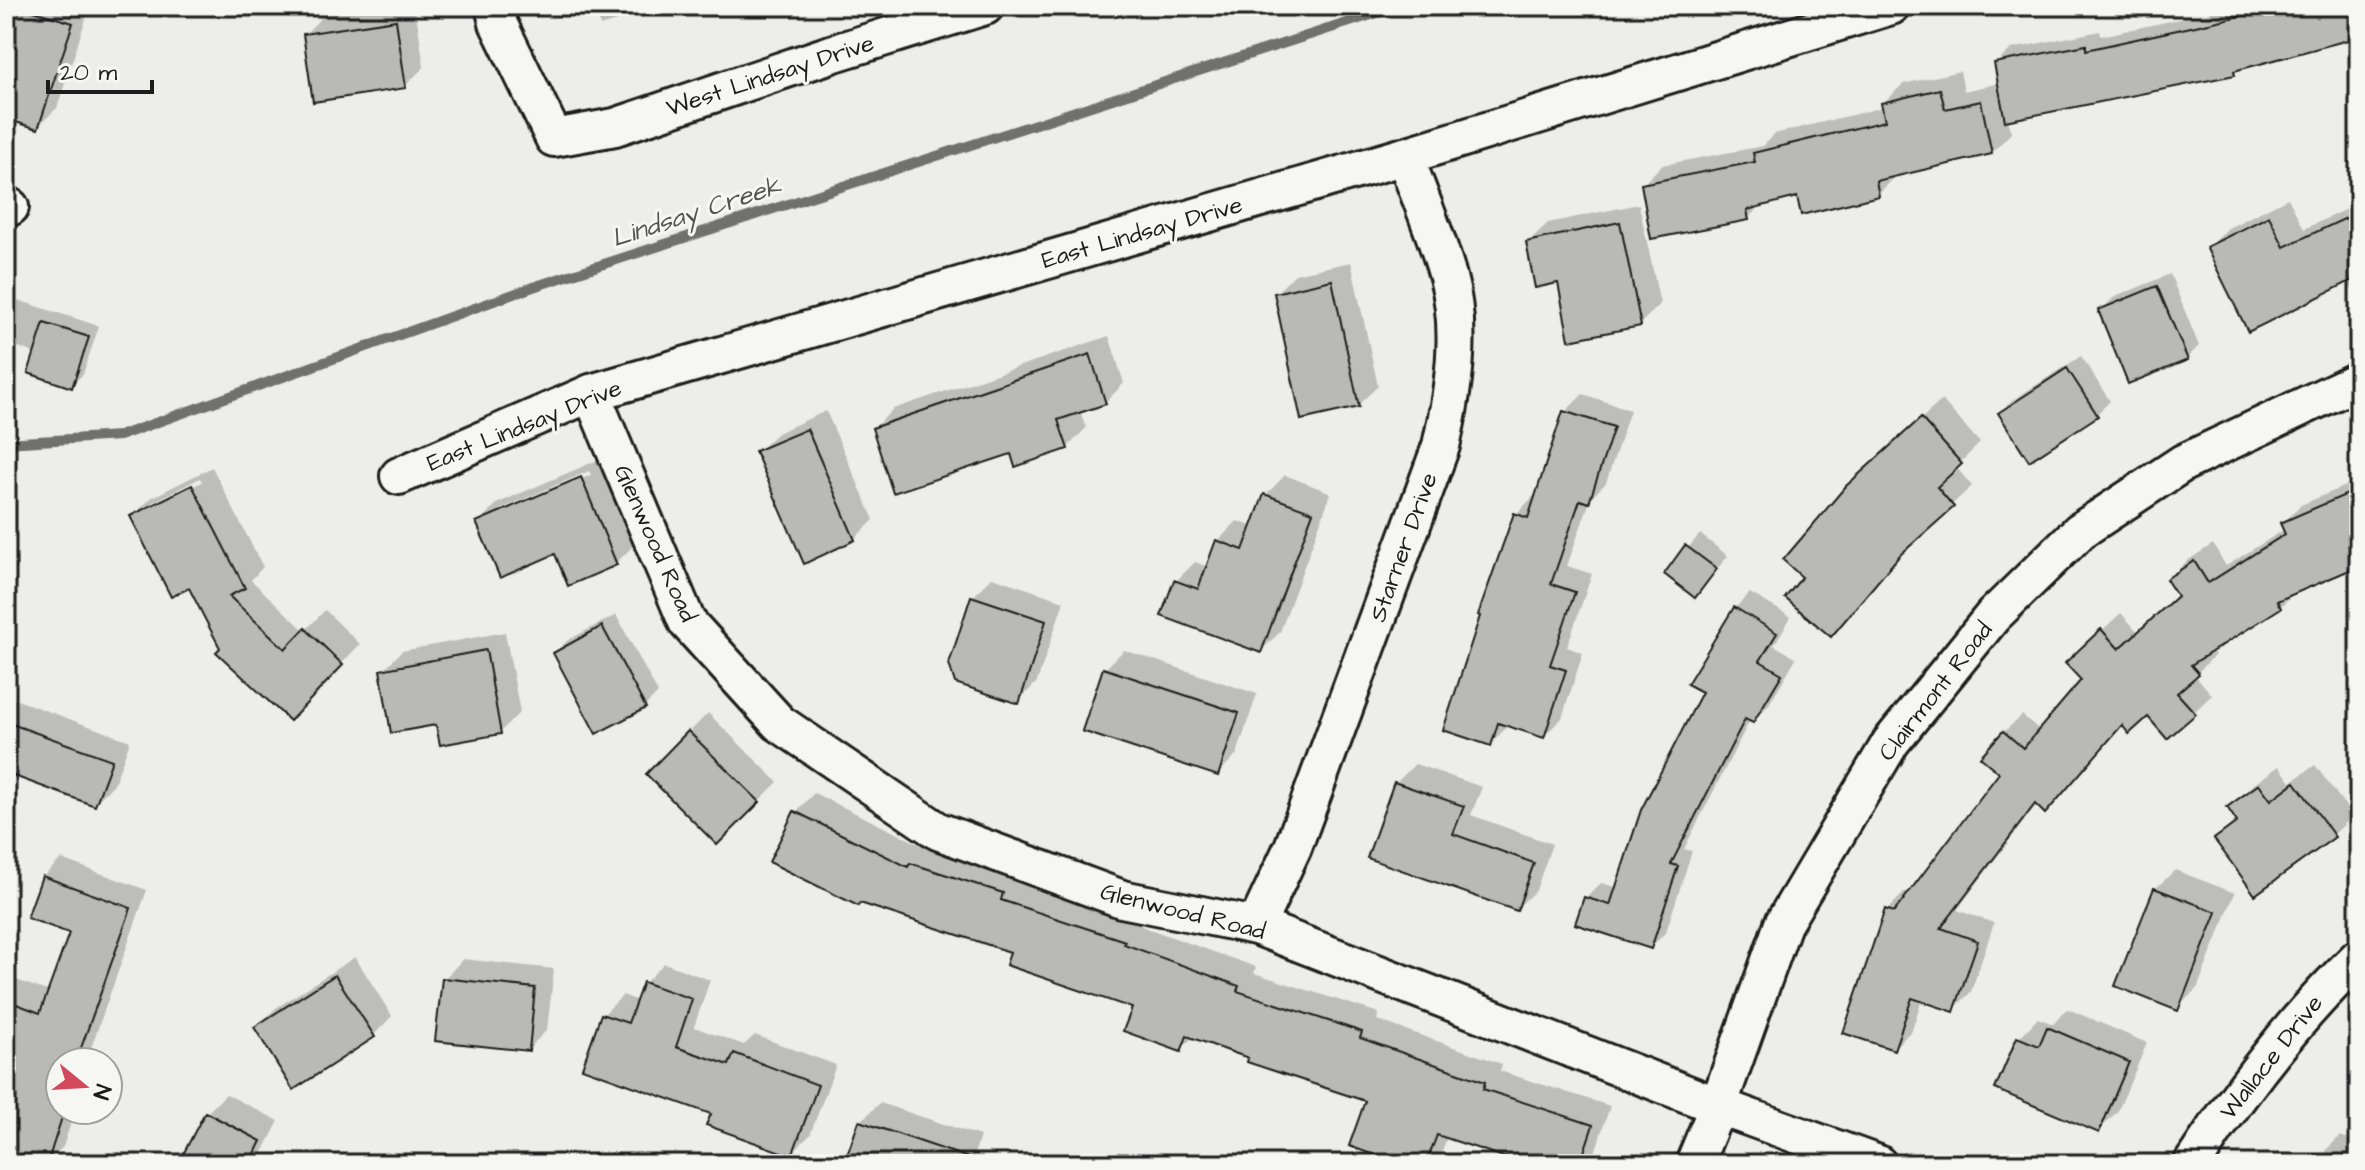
<svg xmlns="http://www.w3.org/2000/svg" width="2365" height="1170" font-family="'Architects Daughter',sans-serif">
  <style>
    .shadow { fill: #0003; fill-rule: evenodd }
    .lines { fill: none; stroke-linecap: round; stroke-linejoin: round }
    .stream { stroke: #6f6f6d; stroke-width: 10 }
    .building { fill: #b9b9b6; stroke: #1c1c1c; stroke-width: 2 }
    .street-casing { stroke: #1c1c1c; stroke-width: 42 }
    .street { stroke: #f6f6f2; stroke-width: 36 }
    .labels { text-anchor: middle; stroke-width: 6; stroke-linejoin: round; paint-order: stroke }
    .street-label { font-size: 24px; fill: #1c1c1c; stroke: #f6f6f2 }
    .water-label { font-size: 26px; font-style: italic; fill: #535352; stroke: #f6f6f2 }
  </style>
  <rect width="100%" height="100%" fill="#edede9"/>
  <filter id="ink" filterUnits="userSpaceOnUse"><feTurbulence type="fractalNoise" baseFrequency=".0125" numOctaves="2"/><feDisplacementMap in="SourceGraphic" scale="16" xChannelSelector="R" yChannelSelector="G"/><feConvolveMatrix kernelMatrix="1 2 1 2 8 2 1 2 1" color-interpolation-filters="sRGB"/></filter>
  <g filter="url(#ink)">
    <g class="shadow">
      <polygon points="19,6 90,6 57,108 37,127 6,117 6,46"/>
      <polygon points="385,6 415,6 424,67 405,86 305,34 324,15"/>
      <polygon points="594,6 643,6 633,16 600,26"/>
      <polygon points="2239,6 2359,6 2359,35 2239,68 2234,73 2008,118 2011,133 1992,153 1898,174 1878,194 1798,194 1763,203 1748,218 1643,184 1662,165 1763,146 1774,134 1884,107 1883,103 1903,84 1960,71 1964,91 2000,83 1996,64 2011,49 2100,31 2101,36"/>
      <polygon points="2288,198 2304,229 2359,203 2359,290 2353,293 2347,280 2209,247 2228,228"/>
      <polygon points="1639,204 1660,304 1640,324 1559,281 1528,242 1548,223"/>
      <polygon points="1351,262 1378,386 1358,405 1276,293 1295,274"/>
      <polygon points="2170,274 2199,346 2187,358 2101,311 2113,298"/>
      <polygon points="6,293 9,295 8,297 99,326 83,374 72,385 36,354 6,342"/>
      <polygon points="1109,336 1124,383 1105,403 1080,411 1086,428 1067,448 1012,451 874,428 893,409"/>
      <polygon points="2081,356 2110,401 2097,414 2029,458 2000,413 2013,400"/>
      <polygon points="1583,394 1630,410 1606,483 1591,498 1567,566 1592,574 1567,647 1583,653 1562,718 1544,736 1509,725 1490,744 1516,514 1534,496 1537,498 1565,412"/>
      <polygon points="1942,400 1980,443 1956,467 1972,486 1912,542 1831,634 1805,576 1868,467"/>
      <polygon points="826,411 874,520 854,539 757,452 777,433"/>
      <path d="M600 459 635 544 616 563 556 551 478 522 498 503ZM589 471 591 475 499 514V510Z"/>
      <path d="M212 467 263 567 251 580 305 631 325 610 360 644 309 699 222 648 190 585 132 517 151 498ZM200 478 202 482 152 507V503Z"/>
      <polygon points="1285,475 1331,493 1280,632 1261,651 1176,581 1195,562 1208,567 1218,541 1237,521 1254,527 1266,495"/>
      <polygon points="2359,480 2359,564 2296,591 2280,607 2211,650 2215,655 2195,675 2212,695 2194,712 2148,714 2123,724 2037,804 1957,910 1994,923 1971,992 1953,1010 1922,999 1912,1030 1894,1048 1887,910 1905,892 1910,894 2001,773 2004,732 2022,715 2041,731 2084,680 2086,645 2121,613 2138,632 2179,595 2169,579 2187,561 2213,544 2226,566 2285,529 2283,523 2301,505"/>
      <polygon points="1700,534 1728,556 1695,595 1667,573"/>
      <polygon points="992,577 1064,601 1037,682 1018,702 973,597"/>
      <polygon points="1750,593 1791,617 1774,645 1796,658 1768,706 1752,721 1750,720 1684,849 1692,851 1666,932 1651,947 1586,898 1601,883 1618,888 1704,692 1735,608"/>
      <polygon points="616,615 658,693 645,706 555,653 568,640"/>
      <polygon points="505,632 520,712 500,732 438,723 382,671 402,651"/>
      <polygon points="1124,650 1257,694 1237,754 1218,774 1104,670"/>
      <polygon points="6,696 130,741 114,784 95,803 6,771"/>
      <polygon points="708,713 778,782 717,842 649,774"/>
      <polygon points="1415,764 1482,787 1471,815 1552,844 1536,890 1516,909 1396,783"/>
      <polygon points="2315,765 2353,816 2333,835 2217,839 2237,818 2230,807 2249,788 2279,766 2291,782"/>
      <polygon points="814,793 927,848 930,845 1020,874 1018,881 1142,922 1141,926 1256,967 1254,973 1379,1013 1377,1020 1502,1064 1500,1071 1610,1106 1593,1159 1588,1164 1531,1164 1447,1137 1442,1152 1429,1164 1405,1164 1368,1099 1194,1036 1180,1050 1134,1006 1013,951 771,861 796,812"/>
      <polygon points="61,859 147,890 86,1062 60,1062 60,1110 75,1110 63,1147 44,1164 6,1152 6,990 16,980 50,992 72,932 43,877"/>
      <polygon points="2175,870 2235,893 2197,989 2177,1008 2155,889"/>
      <polygon points="355,957 392,1016 373,1036 256,1027 276,1008"/>
      <polygon points="463,959 554,969 547,1030 528,1049 444,979"/>
      <polygon points="664,963 710,980 694,1027 744,1045 755,1035 836,1065 810,1135 791,1154 713,1112 603,1015 623,995 638,1001 645,983"/>
      <polygon points="2068,1009 2147,1043 2118,1111 2099,1130 1998,1088 2019,1038 2038,1018 2053,1024"/>
      <polygon points="2359,1082 2359,1099 2351,1092"/>
      <polygon points="226,1094 279,1121 257,1164 180,1164 207,1113"/>
      <polygon points="880,1103 980,1136 971,1164 846,1164 860,1122"/>
      <polygon points="2340,1136 2359,1142 2359,1164 2322,1164 2327,1149"/>
      <polygon points="1175,1153 1203,1164 1165,1164"/>
      <polygon points="1035,1160 1047,1164 1031,1164"/>
    </g>
    <g class="lines">
      <polyline class="stream" points="6,443 119,436 533,287 1399,6"/>
    </g>
    <g class="building">
      <polygon points="17,6 73,23 38,129 6,119 6,39"/>
      <polygon points="2247,6 2351,6 2359,37 2234,71 2235,75 2005,121 1994,63 2086,45 2086,50 2250,14"/>
      <polygon points="396,20 406,88 313,102 303,34"/>
      <polygon points="1940,89 1945,109 1981,101 1992,154 1876,181 1879,196 1801,215 1797,197 1747,210 1749,220 1651,239 1641,184 1755,162 1753,153 1885,121 1881,103"/>
      <polygon points="2359,212 2359,277 2248,332 2206,247 2269,216 2284,247"/>
      <polygon points="1620,222 1641,326 1569,340 1558,283 1535,288 1526,242"/>
      <polygon points="1332,280 1359,407 1301,420 1274,293"/>
      <polygon points="2157,286 2188,360 2128,384 2098,310"/>
      <polygon points="44,323 89,337 72,388 28,373"/>
      <polygon points="1090,354 1106,404 1058,420 1068,449 1015,467 1011,454 893,493 872,428"/>
      <polygon points="2067,368 2098,416 2029,461 1998,413"/>
      <polygon points="1563,411 1614,427 1589,503 1580,500 1551,584 1575,592 1550,665 1566,670 1544,738 1498,723 1491,746 1443,730 1480,616 1478,615 1514,513 1528,518"/>
      <polygon points="1921,418 1962,464 1937,487 1954,507 1900,555 1831,637 1785,598 1802,577 1783,560 1846,486"/>
      <polygon points="807,429 855,540 804,564 755,451"/>
      <polygon points="581,477 617,565 568,586 555,554 500,578 476,522"/>
      <polygon points="192,485 245,588 229,596 285,649 305,628 343,665 290,721 216,652 220,648 189,588 171,597 130,516"/>
      <polygon points="2359,489 2359,566 2277,601 2281,608 2191,665 2199,674 2177,693 2196,714 2167,739 2148,717 2129,734 2122,725 2045,814 2035,804 1941,928 1978,941 1954,1012 1912,998 1894,1050 1843,1033 1885,909 1894,912 1999,773 1980,757 2003,731 2023,748 2081,680 2065,663 2101,629 2119,649 2177,596 2166,579 2194,561 2208,583 2285,534 2280,523"/>
      <polygon points="1264,494 1313,512 1261,653 1161,616 1174,580 1198,589 1216,540 1243,550"/>
      <polygon points="1685,545 1717,569 1695,598 1664,574"/>
      <polygon points="971,596 1046,621 1019,704 955,683 949,664"/>
      <polygon points="1734,607 1777,633 1760,661 1782,674 1753,723 1745,719 1671,864 1678,866 1651,949 1575,924 1584,897 1610,905 1641,810 1702,692 1687,684"/>
      <polygon points="602,626 646,708 596,734 553,653"/>
      <polygon points="486,650 501,734 440,745 436,725 391,733 380,670"/>
      <polygon points="1103,668 1239,713 1218,776 1082,731"/>
      <polygon points="6,722 112,760 95,806 6,773"/>
      <polygon points="688,731 760,802 717,845 646,774"/>
      <polygon points="1394,782 1464,806 1453,834 1534,863 1517,911 1367,858"/>
      <polygon points="2295,782 2335,837 2255,895 2214,839 2237,822 2227,807 2259,784 2271,800"/>
      <polygon points="794,811 908,867 910,863 1003,893 1001,900 1125,941 1124,944 1239,986 1237,991 1362,1032 1360,1038 1485,1082 1483,1089 1593,1125 1580,1164 1525,1164 1437,1135 1426,1164 1399,1164 1349,1146 1365,1101 1247,1062 1248,1058 1187,1036 1181,1052 1123,1031 1132,1008 1006,965 1010,952 860,903 858,906 769,862"/>
      <polygon points="42,876 131,908 76,1062 60,1062 60,1110 64,1111 47,1164 38,1164 6,1154 6,1000 40,1013 69,933 27,918"/>
      <polygon points="2154,888 2217,912 2178,1011 2115,986"/>
      <polygon points="335,975 375,1037 293,1090 254,1027"/>
      <polygon points="442,978 535,988 529,1051 435,1041"/>
      <polygon points="643,982 692,999 676,1047 729,1065 734,1053 818,1085 792,1156 706,1125 711,1114 582,1068 601,1014 628,1023"/>
      <polygon points="2047,1027 2129,1062 2099,1133 1995,1089 2017,1037 2039,1046"/>
      <polygon points="205,1112 261,1141 250,1164 178,1164"/>
      <polygon points="859,1121 972,1159 972,1164 844,1164"/>
    </g>
    <g class="lines">
      <g class="street-casing">
        <g id="street">
          <polyline points="494,6 498,23 554,138 615,127 831,54 985,6"/>
          <polyline points="6,205 10,207"/>
          <polyline points="591,393 687,622 779,723 938,831 1122,899 1256,926 1718,1106 1878,1164"/>
          <polyline points="399,476 591,393 1405,156 1891,6"/>
          <path d="M1256 926 1293 847 1441 446C1453 392 1463 332 1448 277 1437 236 1419 196 1405 156"/>
          <polyline points="1694,1164 1718,1106 1783,924 1891,742 1993,616 2080,531 2183,463 2359,380"/>
          <path d="M2192 1164C2241 1089 2294 1019 2359 957"/>
        </g>
      </g>
      <use href="#street" class="street"/>
    </g>
  </g>
  <g class="labels">
    <g class="street-label">
      <text transform="translate(770 75) rotate(-18)" y="8">West Lindsay Drive</text>
      <text transform="translate(1142 232) rotate(-16)" y="8">East Lindsay Drive</text>
      <text transform="translate(524 425) rotate(-22)" y="8">East Lindsay Drive</text>
      <text transform="translate(656 543) rotate(66)" y="8">Glenwood Road</text>
      <text transform="translate(1403 547) rotate(-70)" y="8">Starner Drive</text>
      <text transform="translate(1935 691) rotate(-52)" y="8">Clairmont Road</text>
      <text transform="translate(1183 911) rotate(14)" y="8">Glenwood Road</text>
      <text transform="translate(2271 1057) rotate(-52)" y="8">Wallace Drive</text>
    </g>
    <g class="water-label">
      <text transform="translate(696 211) rotate(-18)" y="9">Lindsay Creek</text>
    </g>
  </g>
  <rect width="2365" height="1170" fill="none" stroke="#f6f6f2" stroke-width="32"/>
  <rect x="16" y="16" width="2333" height="1138" fill="none" stroke="#1c1c1c" stroke-width="3" filter="url(#ink)"/>
  <g transform="translate(84 1086) rotate(108)"><circle r="38" fill="#f6f6f2" stroke="#9f9f9c" stroke-width="2"/>
  <path d="M0-6L14 30L0 20L-14 30Z" fill="#d1495b"/>
  <text y="-12" font-size="22" font-weight="bold" text-anchor="middle" fill="#1c1c1c">N</text>
  </g>
  <path d="M48 80v12h104v-12" fill="none" stroke="#1c1c1c" stroke-width="4"/>
  <text x="60" y="80" font-size="24" fill="#1c1c1c" stroke="#f6f6f2" stroke-width="6" paint-order="stroke">20 m</text>
</svg>
